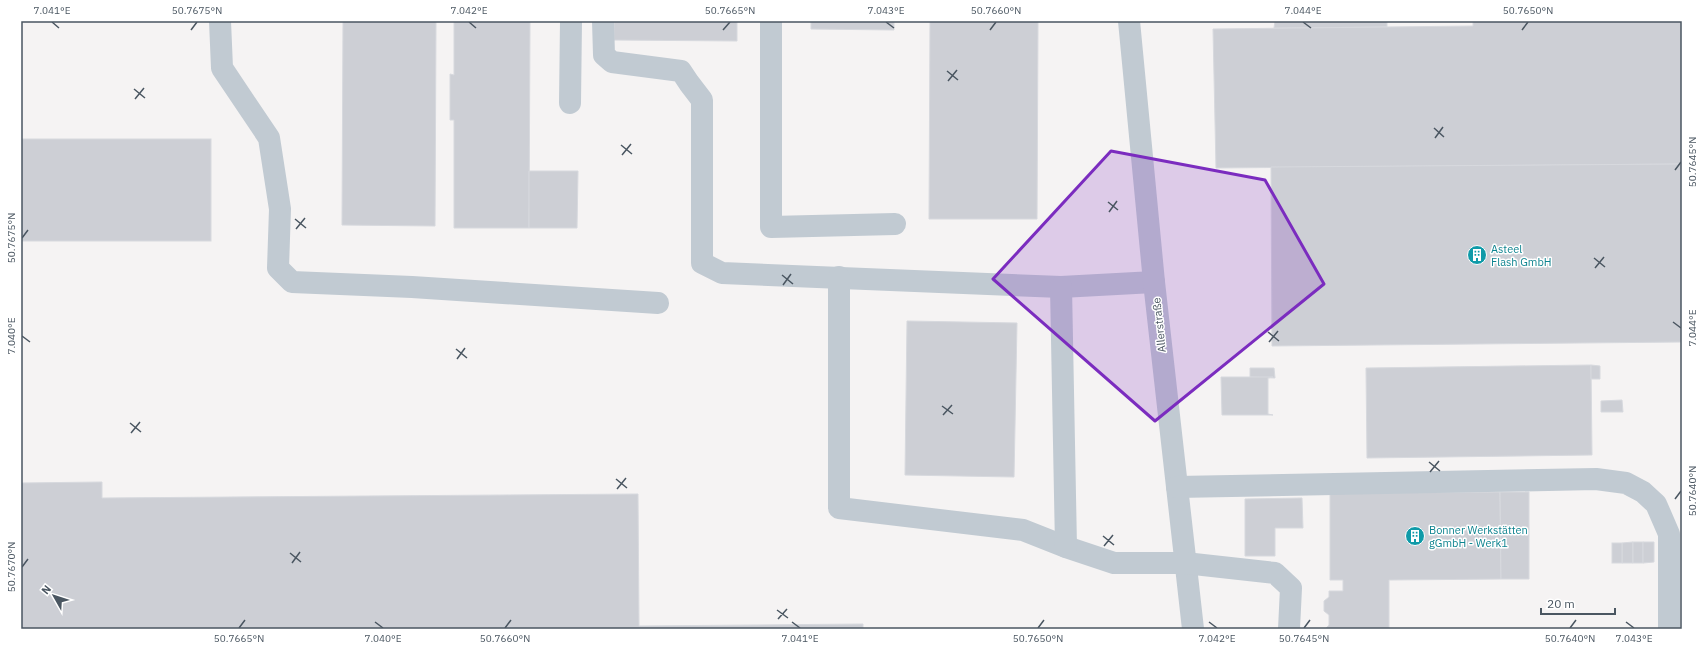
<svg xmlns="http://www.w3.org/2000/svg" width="1703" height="650" font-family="'IBM Plex Sans',sans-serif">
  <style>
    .building { fill: #cdcfd5; stroke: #d7d9de }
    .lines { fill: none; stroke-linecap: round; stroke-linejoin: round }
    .minor { stroke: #c1cad2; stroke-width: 22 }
    .marked { fill: #7b2cbf; fill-opacity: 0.2; stroke: #7b2cbf; stroke-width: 3; stroke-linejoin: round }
    .ticks { fill: none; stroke: #4a5661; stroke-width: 1.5 }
    .labels { text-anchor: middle; stroke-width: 3; stroke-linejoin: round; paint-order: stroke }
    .culture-label { font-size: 11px; fill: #0d838f; stroke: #fff; text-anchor: start }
    .street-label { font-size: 11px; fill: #4a5661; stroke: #fff }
    .neatline { fill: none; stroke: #4a5661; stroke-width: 1.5 }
    .ticks-label { font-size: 10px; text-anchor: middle; fill: #4a5661 }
  </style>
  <rect width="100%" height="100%" fill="#f5f3f3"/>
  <g class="building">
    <polygon points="343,21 436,21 435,226 342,225"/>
    <polygon points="454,21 530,21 529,228 454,228 454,120 450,120 450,74 454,75"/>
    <polygon points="614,21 737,21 737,41 614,40"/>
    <polygon points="811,21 894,21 894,30 811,29"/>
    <polygon points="930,21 1038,21 1037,219 929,219"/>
    <polygon points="1275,21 1387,21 1387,27 1274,28"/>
    <polygon points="1473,21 1681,21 1682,164 1216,168 1213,29 1473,26"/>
    <rect x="21" y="139" width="190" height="102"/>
    <polygon points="1682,164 1682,342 1272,346 1271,167"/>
    <polygon points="529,171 578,171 577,228 529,228"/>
    <polygon points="907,321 1017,323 1014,477 905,475"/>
    <polygon points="1591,365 1592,455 1367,458 1366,368"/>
    <polygon points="1591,365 1600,366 1600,379 1591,379"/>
    <polygon points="1250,368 1274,368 1275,378 1250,377"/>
    <polygon points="1221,377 1273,377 1268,378 1268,414 1273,415 1222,415"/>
    <polygon points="1622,400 1623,412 1601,412 1601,401"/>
    <polygon points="102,482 102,498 638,494 639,626 863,624 863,629 21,629 21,483"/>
    <polygon points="1500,492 1501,579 1389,580 1389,629 1325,629 1329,625 1329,615 1324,611 1324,601 1329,597 1329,591 1343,591 1343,580 1330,580 1330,493"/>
    <polygon points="1500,492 1529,492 1529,579 1501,579"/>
    <polygon points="1302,498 1303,528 1275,528 1275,556 1245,556 1245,499"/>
    <polygon points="1633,542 1633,563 1622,563 1622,543"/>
    <rect x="1633" y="542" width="10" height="21"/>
    <polygon points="1643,542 1654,542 1654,562 1643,563"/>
    <rect x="1612" y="543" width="10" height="20"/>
  </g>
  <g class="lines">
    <g class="minor">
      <polyline points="220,21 222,68 269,138 280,209 278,268 292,282 412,287 658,303"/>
      <polyline points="603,21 604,55 612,62 681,71 689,83 702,100 702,263 722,273 1061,287 1154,282"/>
      <polyline points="771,21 771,227 895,224"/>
      <polyline points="1129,21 1154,282 1193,629"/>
      <polyline points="570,103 571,21"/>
      <polyline points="839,277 839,508 1023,530 1066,547 1114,563 1185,563 1275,573 1291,588 1289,629"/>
      <polyline points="1061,287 1066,547"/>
      <polyline points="1177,487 1596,479 1626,483 1643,492 1656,504 1669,534 1669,629"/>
    </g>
  </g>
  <path class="marked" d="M1111 151 1265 180 1324 284 1155 421 993 279Z"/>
  <path class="ticks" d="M52 22 59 28M469 22 476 28M886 22 894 28M1303 22 1311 28M191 30 197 22M723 30 730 22M990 30 996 22M1522 30 1528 22M947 71 958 80M948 81 957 70M134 89 145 98M135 99 144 88M1434 128 1444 137M1435 138 1443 127M621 145 632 154M622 155 631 144M1675 170 1681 162M1108 202 1118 210M1109 212 1117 201M295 219 306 228M296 229 305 218M22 238 28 230M1594 258 1605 267M1595 268 1604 257M782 275 793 284M783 285 791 274M1673 322 1681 328M1268 332 1279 341M22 336 30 342M1269 342 1278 331M456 349 467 358M457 359 465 348M942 406 953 414M943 415 952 405M130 423 141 432M131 433 140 422M1429 462 1440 471M1430 472 1439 461M616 479 627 488M617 489 626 478M1675 499 1681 491M1103 536 1114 545M1104 546 1113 535M290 553 301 562M292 563 300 552M22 567 28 559M777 610 788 618M778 619 787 609M375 622 383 628M792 622 800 628M1209 622 1217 628M1626 622 1634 628M239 628 245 620M505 628 511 620M1038 628 1044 620M1304 628 1310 620M1570 628 1576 620"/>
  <defs>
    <g id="building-disc" transform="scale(1)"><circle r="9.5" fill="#0f9aa8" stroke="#fff"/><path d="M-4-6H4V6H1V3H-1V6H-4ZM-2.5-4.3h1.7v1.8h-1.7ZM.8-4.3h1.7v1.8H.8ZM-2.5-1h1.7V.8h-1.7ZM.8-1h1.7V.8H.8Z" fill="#fff"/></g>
  </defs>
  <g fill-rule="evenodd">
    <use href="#building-disc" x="1477" y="255"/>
    <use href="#building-disc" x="1415" y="536"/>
  </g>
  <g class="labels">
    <g class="culture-label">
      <text x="1491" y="253">Asteel<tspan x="1491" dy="13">Flash GmbH</tspan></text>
      <text x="1429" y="534">Bonner Werkstätten<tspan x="1429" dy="13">gGmbH - Werk1</tspan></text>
    </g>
    <g class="street-label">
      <text transform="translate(1159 325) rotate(-96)" y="4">Allerstraße</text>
    </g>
  </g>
  <rect width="1703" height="650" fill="none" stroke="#ffffff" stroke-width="44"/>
  <g transform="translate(54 596) rotate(309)" stroke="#ffffff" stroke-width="3" paint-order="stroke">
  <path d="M0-3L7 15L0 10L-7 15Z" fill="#4a5661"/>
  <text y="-6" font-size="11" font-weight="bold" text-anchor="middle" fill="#4a5661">N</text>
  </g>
  <path d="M1541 608v6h74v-6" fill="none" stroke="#4a5661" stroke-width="2"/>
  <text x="1547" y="608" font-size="12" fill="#4a5661" stroke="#ffffff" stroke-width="3" paint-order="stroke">20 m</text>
  <rect x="22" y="22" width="1659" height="606" class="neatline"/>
  <g class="ticks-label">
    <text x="52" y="14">7.041°E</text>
    <text x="197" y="14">50.7675°N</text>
    <text x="469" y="14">7.042°E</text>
    <text x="730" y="14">50.7665°N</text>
    <text x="886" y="14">7.043°E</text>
    <text x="996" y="14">50.7660°N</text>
    <text x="1303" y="14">7.044°E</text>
    <text x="1528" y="14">50.7650°N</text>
    <text transform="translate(1692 162) rotate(-90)" y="4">50.7645°N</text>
    <text transform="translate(11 238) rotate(-90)" y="4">50.7675°N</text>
    <text transform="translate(1692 328) rotate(-90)" y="4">7.044°E</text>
    <text transform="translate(11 336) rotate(-90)" y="4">7.040°E</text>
    <text transform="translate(1692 491) rotate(-90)" y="4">50.7640°N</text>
    <text transform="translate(11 567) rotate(-90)" y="4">50.7670°N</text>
    <text x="239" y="642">50.7665°N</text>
    <text x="383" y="642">7.040°E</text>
    <text x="505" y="642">50.7660°N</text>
    <text x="800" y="642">7.041°E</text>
    <text x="1038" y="642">50.7650°N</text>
    <text x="1217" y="642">7.042°E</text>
    <text x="1304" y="642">50.7645°N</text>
    <text x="1570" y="642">50.7640°N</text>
    <text x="1634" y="642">7.043°E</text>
  </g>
</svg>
